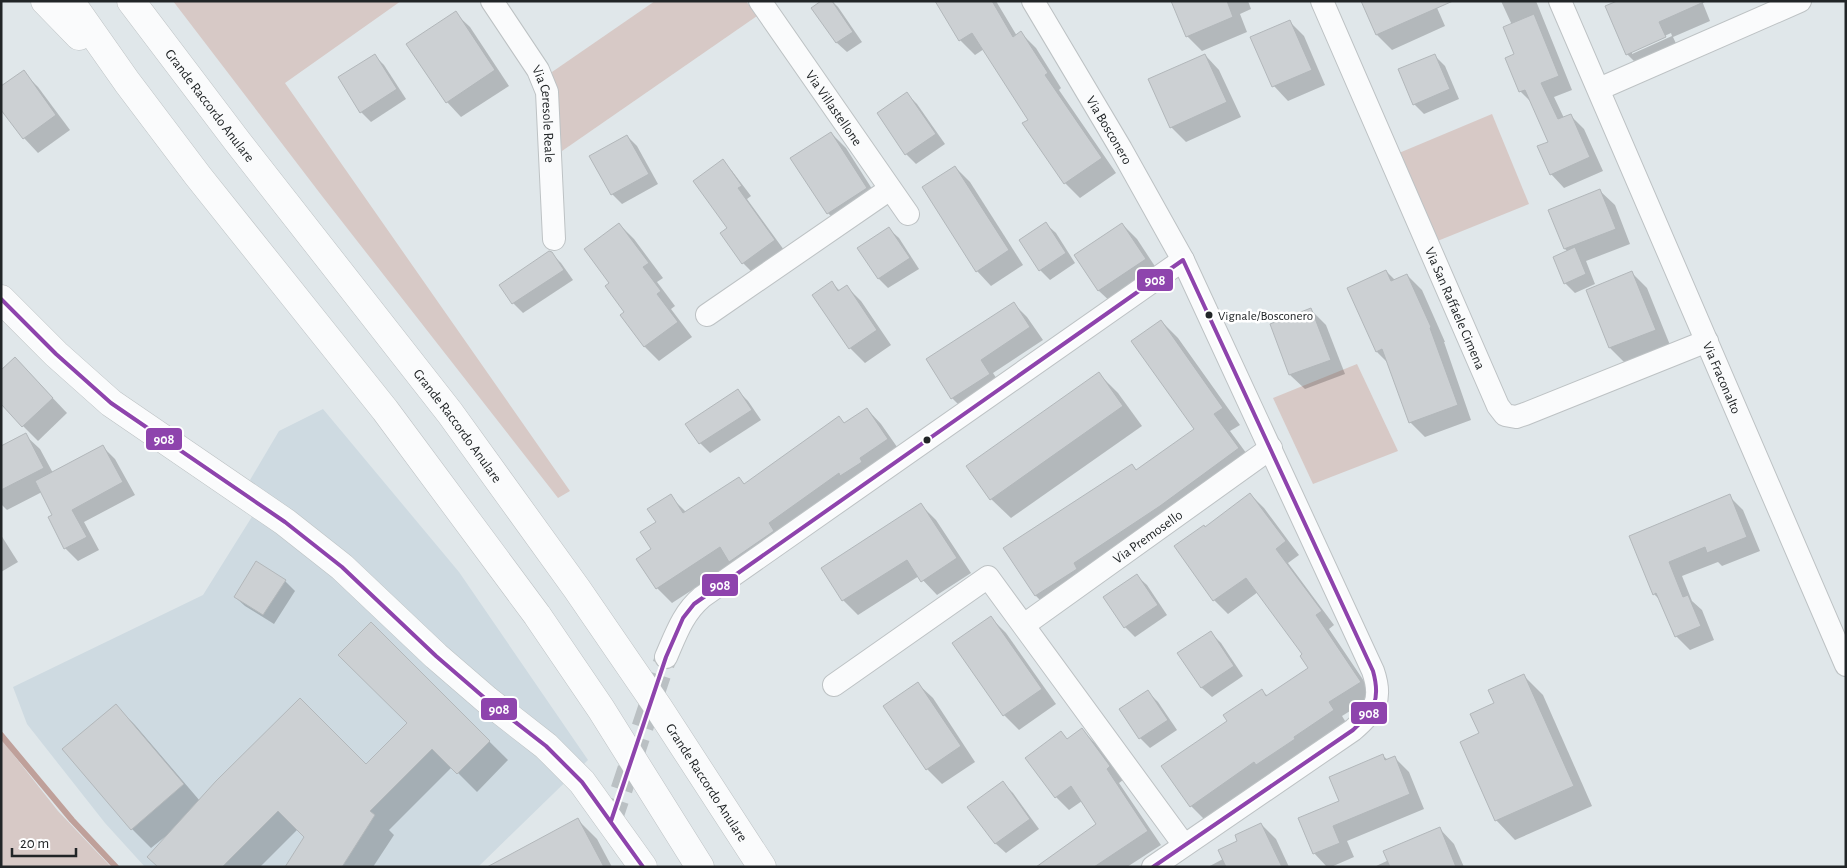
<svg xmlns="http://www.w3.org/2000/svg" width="1847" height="868" font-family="'Alegreya Sans',sans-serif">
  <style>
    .built { fill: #cedae1 }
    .green { fill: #d7c9c6 }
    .shadow { fill: #0003; fill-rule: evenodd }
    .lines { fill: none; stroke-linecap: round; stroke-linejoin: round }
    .stream { stroke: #bfa09a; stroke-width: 6 }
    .building { fill: #ccd0d3; stroke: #b2b7ba }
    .minor-tunnel { stroke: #bac0c3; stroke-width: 22; stroke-dasharray: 22 11; stroke-linecap: butt }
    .minor-casing { stroke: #bdc2c4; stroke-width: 24 }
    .major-casing { stroke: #bdc2c4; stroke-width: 29 }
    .highway-casing { stroke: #bdc2c4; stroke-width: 29 }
    .minor { stroke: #fafbfc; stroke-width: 22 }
    .major { stroke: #fafbfc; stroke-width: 28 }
    .highway { stroke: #fafbfc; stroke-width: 28 }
    .bus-1-casing { stroke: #fff; stroke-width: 8 }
    .bus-1 { stroke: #8e44ad; stroke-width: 4 }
    .bus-dot { fill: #212527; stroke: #fff; stroke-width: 2 }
    .labels { text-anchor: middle; stroke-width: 5; stroke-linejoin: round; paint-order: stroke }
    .bus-label { font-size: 13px; fill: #212527; stroke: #fff; text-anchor: start }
    .street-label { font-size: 14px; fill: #212527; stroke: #fff }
    .line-badge { stroke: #fff; stroke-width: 2 }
    .badge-label { font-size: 14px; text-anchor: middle; font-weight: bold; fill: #fff }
  </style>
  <rect width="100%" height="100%" fill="#e0e7ea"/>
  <polygon class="built" points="323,409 459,572 588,760 478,867 145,867 105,823 27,724 13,687 203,595 263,499 250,480 279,431"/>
  <g class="green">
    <polygon points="173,1 401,1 285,83 570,491 558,498 322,196"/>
    <polygon points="655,1 746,1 757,16 562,151 552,72"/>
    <polygon points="1492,114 1529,204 1435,242 1399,153"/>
    <polygon points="1357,364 1398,451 1313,484 1273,398"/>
    <polygon points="1,739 58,811 111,867 1,867"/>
  </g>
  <g class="shadow">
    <polygon points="832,1 838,7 862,42 847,52 837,43 813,8"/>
    <polygon points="936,1 996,1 1017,36 1021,33 1036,48 1061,88 1059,90 1116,173 1080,198 1065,183 1024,124 1029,120 984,49 975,55 960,40"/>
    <polygon points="1173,1 1248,1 1251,9 1240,14 1247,32 1202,51 1187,36"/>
    <polygon points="1363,1 1434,1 1445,26 1392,50 1377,35"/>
    <polygon points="1501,1 1536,1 1572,90 1554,97 1564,118 1570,115 1584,129 1603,171 1564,188 1551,174 1549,142 1532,103 1520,91 1512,25"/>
    <path d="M1702 1 1710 21 1673 37 1680 52 1642 69 1627 54 1606 7ZM1671 33 1672 36 1632 54V51Z"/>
    <polygon points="455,13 470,27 509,86 461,117 447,102"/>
    <polygon points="1289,21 1304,36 1325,85 1288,101 1274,86"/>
    <polygon points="374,55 384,65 406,99 371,122 361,112"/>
    <polygon points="1205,55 1219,70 1241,117 1186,142 1171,127"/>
    <polygon points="1435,56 1445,66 1459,99 1424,114 1414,104"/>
    <polygon points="23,72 38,87 70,130 38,153 24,138"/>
    <polygon points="907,94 917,104 945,144 916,164 906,154 878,114"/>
    <polygon points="831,133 846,148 881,203 842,228 828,213"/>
    <polygon points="627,136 637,146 658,184 622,204 612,194"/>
    <polygon points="722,161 732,171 751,196 747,199 784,250 753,273 743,263 728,229"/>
    <polygon points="955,167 970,182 1023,265 991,286 977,271"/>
    <polygon points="1600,191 1615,205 1630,244 1586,261 1595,284 1575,293 1565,283 1568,252 1565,249"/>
    <polygon points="619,224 634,239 663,278 657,282 675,306 671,309 692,337 659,361 645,347 622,315 626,312 611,284"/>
    <polygon points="1046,224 1056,233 1075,263 1050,280 1040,270"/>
    <polygon points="1122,224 1137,239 1160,274 1114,305 1099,291 1076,255"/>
    <polygon points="889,229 899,238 919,269 888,288 878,278"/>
    <polygon points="551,253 561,263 573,280 523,313 513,303 501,285"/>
    <polygon points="1386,271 1395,280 1407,275 1422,290 1445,342 1444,342 1471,420 1425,437 1410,422 1388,363 1377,352"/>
    <polygon points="1632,273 1647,288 1670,345 1625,363 1610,348 1587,291"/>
    <polygon points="832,283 840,291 846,286 861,301 891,345 865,363 850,348"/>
    <polygon points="1014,304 1027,317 1043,340 993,373 1002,387 965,411 952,398"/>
    <polygon points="1311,310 1326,325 1345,374 1305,389 1290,375 1272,325"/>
    <polygon points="1161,321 1178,338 1240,425 1230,431 1255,465 1053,613 1036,596 1005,548 1132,465 1137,471 1196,429"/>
    <polygon points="30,374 67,413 38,441 23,426"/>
    <polygon points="1099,374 1118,393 1142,426 1011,518 991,499 968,466"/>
    <polygon points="738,391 748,401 761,420 710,453 700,443 687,424"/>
    <polygon points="867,409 881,424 902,454 672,603 657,588 638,559 653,549 657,522 670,496 687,513 739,479 745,485"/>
    <polygon points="25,435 40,449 53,473 102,446 115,459 135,495 84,522 99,550 78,561 65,548 54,515 42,492 7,510 1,504 1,447"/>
    <polygon points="1250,494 1264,508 1299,555 1288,563 1334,625 1329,629 1374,696 1342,716 1347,724 1204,819 1191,806 1228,721 1262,691 1268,696 1309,668 1304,655 1258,592 1228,614 1214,600 1176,547 1205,528"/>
    <polygon points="1729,496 1743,510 1760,551 1722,566 1718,562 1682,576 1692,601 1702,610 1714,640 1690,650 1676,636 1661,601 1654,594 1630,536"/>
    <polygon points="921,505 936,520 971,573 937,595 919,576 858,615 843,600 823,569"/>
    <polygon points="1,535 18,562 1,572"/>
    <polygon points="1137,576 1147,585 1167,615 1135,637 1125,627 1105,598"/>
    <polygon points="285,581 295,591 274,624 245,606 235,597"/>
    <polygon points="991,618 1006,633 1056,704 1019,730 1004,715"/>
    <polygon points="371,624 508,760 477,792 452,767 389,830 394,835 373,867 287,867 306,837 298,829 260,867 159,867 167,837 166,836 151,848 132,829 116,706 135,725 200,801 366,766 408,723"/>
    <polygon points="1211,633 1221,643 1243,676 1212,697 1202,688 1179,654"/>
    <polygon points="1524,676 1543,695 1592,806 1515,840 1496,820 1480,734 1496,704"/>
    <polygon points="918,684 933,698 975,762 942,784 927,769"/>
    <polygon points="1148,692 1158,702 1177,730 1150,748 1140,738"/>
    <polygon points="1082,730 1095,743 1123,780 1119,783 1161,845 1127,867 1039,867 1098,824 1082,801 1069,810 1056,797 1068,740"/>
    <polygon points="1383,756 1388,760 1394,757 1409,772 1424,809 1347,841 1354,857 1331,867 1327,867 1314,853 1340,801"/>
    <polygon points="1003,783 1013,793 1039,829 1006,853 996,844 969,807"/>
    <polygon points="578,820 597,839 612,867 490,867"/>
    <polygon points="1261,824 1276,839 1289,867 1208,867 1223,859 1239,841"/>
    <polygon points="1440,829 1454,844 1464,867 1374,867 1389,860"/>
  </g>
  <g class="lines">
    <polyline class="stream" points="1,735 72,820 116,867"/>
  </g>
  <g class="building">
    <polygon points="821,1 832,1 853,32 836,43 811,8"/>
    <polygon points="935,1 992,1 1013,37 1021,31 1048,73 1045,75 1102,158 1064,184 1022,123 1028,120 972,33 959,41"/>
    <polygon points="1171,1 1227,1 1233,17 1186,37"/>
    <polygon points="1361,1 1453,1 1376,35"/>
    <polygon points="1617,1 1706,1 1659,22 1666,37 1626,55 1605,6"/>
    <polygon points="456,11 495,70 446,103 406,44"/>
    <polygon points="1534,14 1559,76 1541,83 1558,119 1571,114 1590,157 1550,175 1537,146 1548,142 1525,90 1519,92 1505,58 1514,54 1503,27"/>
    <polygon points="1290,20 1312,70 1272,87 1250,37"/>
    <polygon points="375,54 397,89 360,113 338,77"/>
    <polygon points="1205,54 1227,102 1170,128 1148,79"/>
    <polygon points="1435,54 1450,89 1413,105 1398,69"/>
    <polygon points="24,70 56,115 23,139 1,110 1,86"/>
    <polygon points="907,92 936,134 905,155 877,113"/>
    <polygon points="831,132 867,188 827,214 790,158"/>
    <polygon points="627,135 649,174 611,195 589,156"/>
    <polygon points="723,159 742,186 738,188 775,240 742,264 720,233 727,228 693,181"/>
    <polygon points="955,166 1009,250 976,272 922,187"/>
    <polygon points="1600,189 1616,229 1564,249 1548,210"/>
    <polygon points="1046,222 1066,253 1039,271 1019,240"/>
    <polygon points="619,223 649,263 643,267 661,291 657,294 678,322 644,347 620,315 624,312 605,286 609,283 584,249"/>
    <polygon points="1122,223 1146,259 1098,291 1074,255"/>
    <polygon points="889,227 910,258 878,279 857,248"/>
    <polygon points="1575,247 1586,274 1564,284 1553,257"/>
    <polygon points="549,251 552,252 564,270 512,304 499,285"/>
    <polygon points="1386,270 1391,281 1407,274 1431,327 1430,328 1458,405 1409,423 1382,349 1376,352 1347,288"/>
    <polygon points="1632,271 1656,330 1609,348 1586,290"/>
    <polygon points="832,281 838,291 847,285 877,330 849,349 812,295"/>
    <polygon points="1014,302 1030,327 981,360 990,374 951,399 926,359"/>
    <polygon points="1311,308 1331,360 1289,375 1270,324"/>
    <polygon points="1161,320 1223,408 1214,414 1239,448 1160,506 1074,563 1077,569 1035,596 1003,548 1132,464 1136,470 1194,429 1131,341"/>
    <polygon points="15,357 53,398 22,427 1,404 1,370"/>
    <polygon points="1099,372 1123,406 990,500 966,466"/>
    <polygon points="738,389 752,410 699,444 685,424"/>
    <polygon points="867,408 888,439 860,458 862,462 840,476 839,473 769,523 774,531 729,562 720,547 656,589 636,559 651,549 640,532 656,522 647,509 671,494 683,513 739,477 744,484 839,416 844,423"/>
    <polygon points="26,433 44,468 1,490 1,446"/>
    <polygon points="103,445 123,482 72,510 87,537 64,549 48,517 52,515 35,481"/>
    <polygon points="1250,493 1286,541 1276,549 1322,611 1316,615 1361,682 1329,702 1334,710 1294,737 1295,739 1256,765 1254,762 1190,807 1161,766 1227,721 1223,715 1262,689 1266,696 1308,668 1300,656 1302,654 1246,578 1213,601 1174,546 1204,525 1205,527"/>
    <polygon points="1730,494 1747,537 1707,553 1705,547 1669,562 1683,597 1688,595 1701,626 1675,637 1656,593 1653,595 1629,536"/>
    <polygon points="921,503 957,558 921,582 907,560 842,601 821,568"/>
    <polygon points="256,561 286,580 263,615 234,597"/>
    <polygon points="1137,574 1158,605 1124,628 1103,597"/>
    <polygon points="991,616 1042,689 1003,716 952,643"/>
    <polygon points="371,622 490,741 457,774 432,749 370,811 375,815 342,867 285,867 304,837 278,811 222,867 158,867 147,857 216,781 300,698 366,764 407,723 338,655"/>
    <polygon points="1211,631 1234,666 1201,688 1177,653"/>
    <polygon points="1524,674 1574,786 1495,821 1460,742 1479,733 1470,714 1494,703 1488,690"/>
    <polygon points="918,682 961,746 926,770 883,706"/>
    <polygon points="1148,690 1168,720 1139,739 1119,709"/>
    <polygon points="116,704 184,784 131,830 62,749"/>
    <polygon points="1082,728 1110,766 1107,769 1148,831 1094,867 1036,867 1096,824 1071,786 1055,798 1025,758 1061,731 1067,739"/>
    <polygon points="1383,754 1385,760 1395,756 1410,794 1333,826 1340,843 1313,854 1298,818 1339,801 1329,777"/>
    <polygon points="1003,781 1030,819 995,844 967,807"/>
    <polygon points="578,818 604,867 487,867"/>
    <polygon points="1261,823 1282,867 1226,867 1218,850 1237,841 1235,835"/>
    <polygon points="1440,827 1456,867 1390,867 1383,851"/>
  </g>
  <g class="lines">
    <polyline class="minor-tunnel" points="611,821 666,657"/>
    <g class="minor-casing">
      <g id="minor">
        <path id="s1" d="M492 1 538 70 547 92 554 239"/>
        <path id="s2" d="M760 1 908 214"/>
        <path id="s3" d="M1033 1 1121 149 1183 260"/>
        <path id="s4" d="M1322 1 1498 406 1505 415 1516 417 1525 414 1707 341"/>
        <path id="s5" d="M1560 1 1846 665"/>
        <polyline points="1599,89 1800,1"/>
        <polyline points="707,315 890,189"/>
        <path id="s6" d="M1024 625 1271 448"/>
        <path d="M666 657C676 634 683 613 702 597L1183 260 1373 671C1383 700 1375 711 1353 730L1153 867"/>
        <polyline points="834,685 988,577 1184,845"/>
      </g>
    </g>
    <g class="major-casing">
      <polyline id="major" points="1,299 56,354 111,403 285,522 342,567 436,656 487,700 546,746 582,782 643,867"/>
    </g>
    <g class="highway-casing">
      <g id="highway">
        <polyline points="45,1 79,36"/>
        <polyline points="70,1 127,82 198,176 385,410 537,615 601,709 700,867"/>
        <path id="s7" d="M131 1 237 141 450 413 577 589 658 707 762 867"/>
      </g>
    </g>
    <use href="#minor" class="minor"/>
    <use href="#major" class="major"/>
    <use href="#highway" class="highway"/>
    <g class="bus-1-casing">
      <g id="bus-1">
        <polyline points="1,299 56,354 111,403 285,522 342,567 436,656 487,700 546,746 582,782 643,867"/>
        <path d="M611 821 666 657 683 618 694 604 1183 260 1373 671C1381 700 1374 711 1353 730L1153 867"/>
      </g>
    </g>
    <use href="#bus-1" class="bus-1"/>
  </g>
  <g class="bus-dot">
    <circle cx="1209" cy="315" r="4.5"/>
    <circle cx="927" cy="440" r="4.5"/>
  </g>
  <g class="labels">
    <g class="bus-label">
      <text x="1218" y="320">Vignale/Bosconero</text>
    </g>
    <g class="street-label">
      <text dy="5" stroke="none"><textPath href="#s7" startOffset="131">Grande Raccordo Anulare</textPath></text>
      <text dy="5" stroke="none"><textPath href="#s2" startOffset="130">Via Villastellone</textPath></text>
      <text dy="5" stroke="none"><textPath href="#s1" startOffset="128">Via Ceresole Reale</textPath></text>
      <text dy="5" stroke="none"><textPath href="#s3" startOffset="150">Via Bosconero</textPath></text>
      <text dy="5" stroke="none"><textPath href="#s4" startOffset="335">Via San Raffaele Cimena</textPath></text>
      <text dy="5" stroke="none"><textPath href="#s5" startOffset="410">Via Fraconalto</textPath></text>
      <text dy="5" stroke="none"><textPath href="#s7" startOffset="536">Grande Raccordo Anulare</textPath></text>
      <text dy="5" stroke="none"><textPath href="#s6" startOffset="152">Via Premosello</textPath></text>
      <text dy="5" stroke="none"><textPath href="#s7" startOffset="971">Grande Raccordo Anulare</textPath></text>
    </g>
  </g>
  <g class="line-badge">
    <rect x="1136" y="268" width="38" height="24" rx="5" fill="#8e44ad"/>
    <rect x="145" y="427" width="38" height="24" rx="5" fill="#8e44ad"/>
    <rect x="701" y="573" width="38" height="24" rx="5" fill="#8e44ad"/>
    <rect x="480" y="697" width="38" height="24" rx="5" fill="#8e44ad"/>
    <rect x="1350" y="701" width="38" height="24" rx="5" fill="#8e44ad"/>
  </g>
  <g class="badge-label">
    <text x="1155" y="285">908</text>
    <text x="164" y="444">908</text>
    <text x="720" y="590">908</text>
    <text x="499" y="714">908</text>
    <text x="1369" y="718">908</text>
  </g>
  <rect width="1847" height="868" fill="none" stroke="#212527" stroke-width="5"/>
  <path d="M12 848v8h64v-8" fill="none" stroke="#212527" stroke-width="2.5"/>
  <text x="20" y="848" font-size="15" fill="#212527" stroke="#ffffff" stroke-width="4" paint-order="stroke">20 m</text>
</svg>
